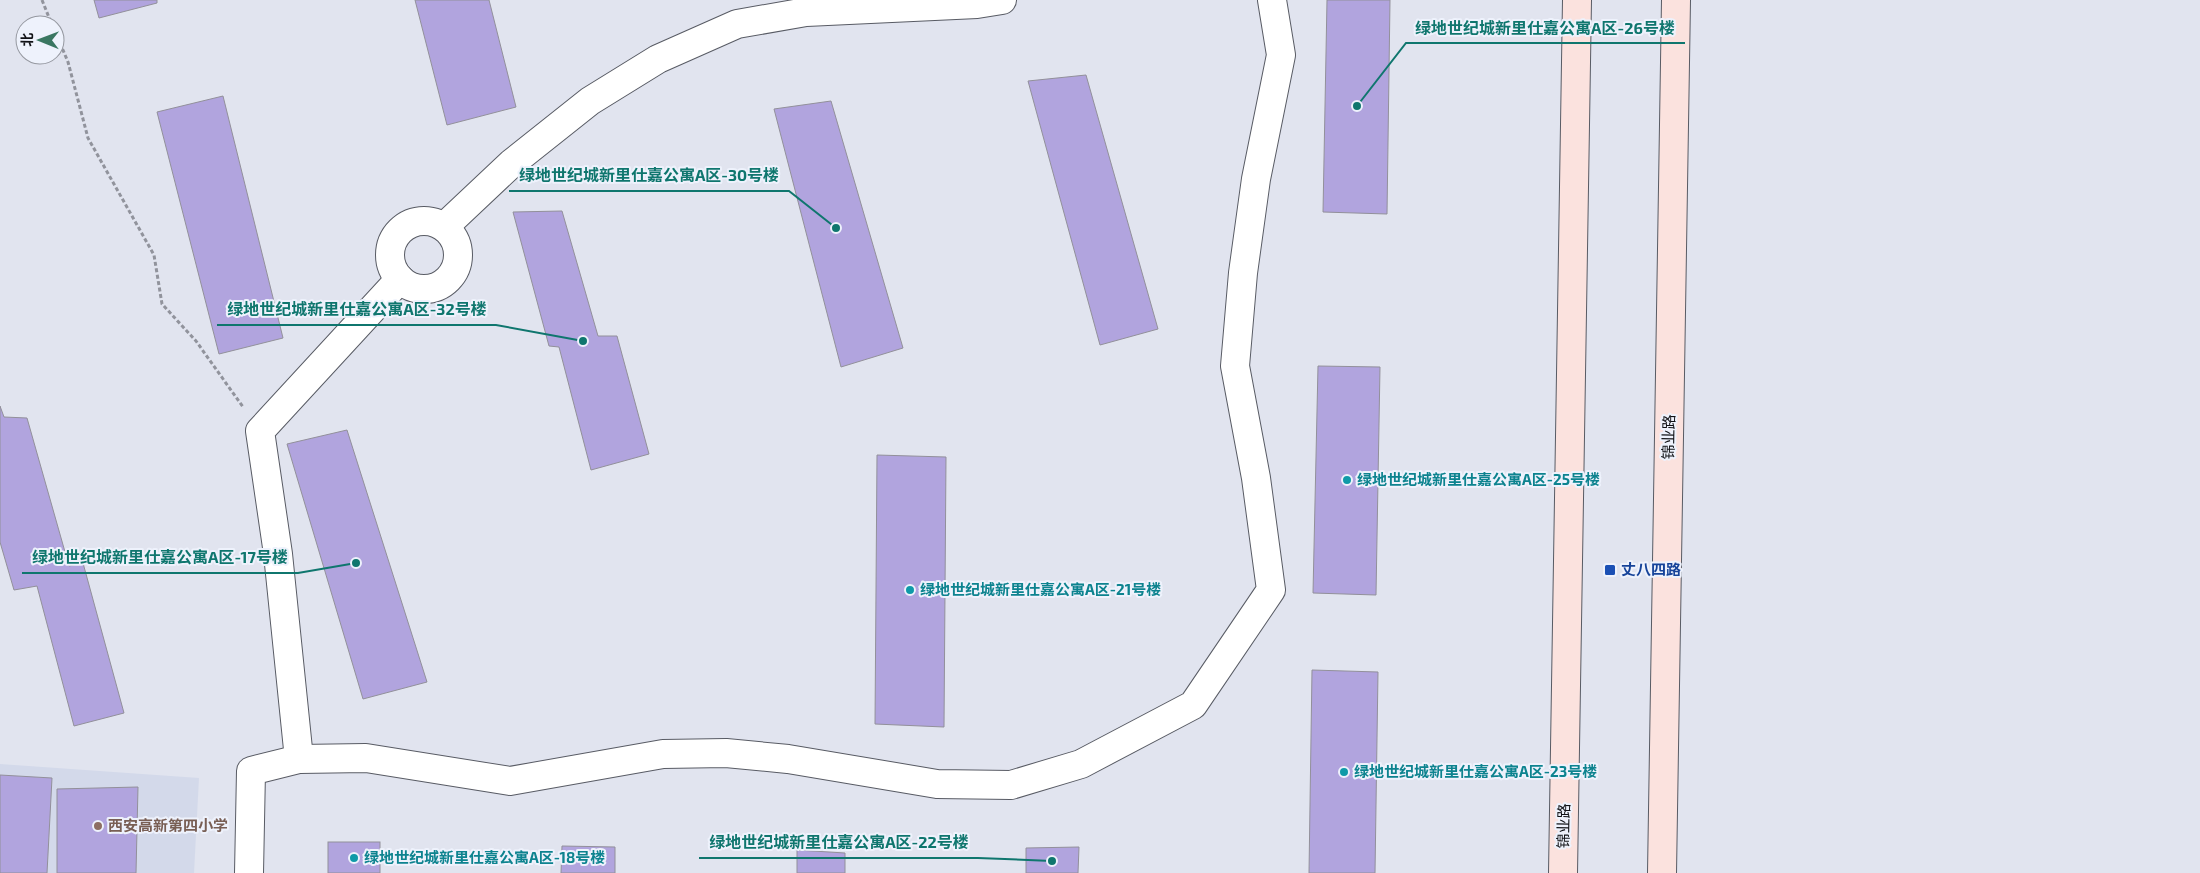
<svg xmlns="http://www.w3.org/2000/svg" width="2200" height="873" font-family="'Exo 2','Noto Sans SC',sans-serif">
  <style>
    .built { fill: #d3d9ea }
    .building { fill: #b1a4de; stroke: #92909a }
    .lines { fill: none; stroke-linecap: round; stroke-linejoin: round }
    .minor-casing { stroke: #585b64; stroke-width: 30 }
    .secondary-casing { stroke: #585b64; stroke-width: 30 }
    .path { stroke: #91939c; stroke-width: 3; stroke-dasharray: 4 2.5; stroke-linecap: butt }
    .minor { stroke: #fff; stroke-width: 28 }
    .secondary { stroke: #fbe2de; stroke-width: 28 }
    .culture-dot { fill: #0f9aa8; stroke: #eef2fc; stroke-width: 2 }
    .transit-dot { fill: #1a4fb4; stroke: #eef2fc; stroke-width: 2 }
    .education-dot { fill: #8d6e63; stroke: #eef2fc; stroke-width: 2 }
    .labels { text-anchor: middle; stroke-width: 4; stroke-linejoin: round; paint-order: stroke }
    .street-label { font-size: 15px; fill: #101115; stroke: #eef2fc }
    .culture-label { font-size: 15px; font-weight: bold; fill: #0d838f; stroke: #eef2fc; text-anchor: start }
    .transit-label { font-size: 15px; font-weight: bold; fill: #164399; stroke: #eef2fc; text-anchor: start }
    .education-label { font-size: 15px; font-weight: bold; fill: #785e54; stroke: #eef2fc; text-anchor: start }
    .leader { fill: none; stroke: #0f766e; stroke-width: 2 }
    .callout-dot { fill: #0f766e; stroke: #eef2fc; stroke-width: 2 }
    .callout-label { font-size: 16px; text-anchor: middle; font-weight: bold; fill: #0f766e; stroke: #eef2fc; stroke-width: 4; stroke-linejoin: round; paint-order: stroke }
  </style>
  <rect width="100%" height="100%" fill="#e1e4ef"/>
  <polygon class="built" points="0,764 199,778 194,873 0,873"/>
  <g class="building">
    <polygon points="94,0 157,0 157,3 99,18"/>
    <polygon points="415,0 489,0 516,107 447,125"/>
    <polygon points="1327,0 1390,0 1387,214 1323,212"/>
    <polygon points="1086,75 1158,329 1100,345 1028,81"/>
    <polygon points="223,96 283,338 219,354 157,112"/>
    <polygon points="831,101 903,348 841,367 774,109"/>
    <polygon points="562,211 598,336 617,336 649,454 591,470 559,347 549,346 513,212"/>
    <polygon points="1318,366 1380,367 1376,595 1313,593"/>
    <polygon points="0,406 4,417 27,418 69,566 83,563 124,713 74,726 37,586 14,590 0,542"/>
    <polygon points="347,430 427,682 363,699 287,444"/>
    <polygon points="877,455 946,457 944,727 875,724"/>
    <polygon points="1312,670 1378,672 1375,873 1309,873"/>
    <polygon points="0,775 52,778 47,873 0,873"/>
    <polygon points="138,787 136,873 57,873 57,789"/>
    <rect x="328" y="842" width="52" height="31"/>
    <polygon points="562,846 615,847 615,873 561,873"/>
    <polygon points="1079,847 1078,873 1026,873 1026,848"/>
    <polygon points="797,850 845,853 845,873 797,873"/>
  </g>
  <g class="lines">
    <g class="minor-casing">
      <g id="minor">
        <circle cx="424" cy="255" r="34"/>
        <polyline points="444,227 512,163 590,101 658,59 737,24 806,12 977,4 1002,0"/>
        <polyline points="299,759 278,554 260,431 400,279"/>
        <polyline points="249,873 251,771 299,759 366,758 510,781 663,754 726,753 788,759 937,784 1011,785 1081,764 1193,705 1271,590 1256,478 1235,366 1243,273 1256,179 1281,55 1272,0"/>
      </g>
    </g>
    <g class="secondary-casing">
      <g id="secondary">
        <polyline points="1563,873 1577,0"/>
        <polyline points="1662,873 1676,0"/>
      </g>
    </g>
    <g class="path">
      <polyline points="42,0 52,25"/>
      <polyline points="55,31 68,62 88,138 154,255 162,304 196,341 243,407"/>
    </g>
    <use href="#minor" class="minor"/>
    <use href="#secondary" class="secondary"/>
  </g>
  <g class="culture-dot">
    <circle cx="1347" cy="480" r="5"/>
    <circle cx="910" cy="590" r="5"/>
    <circle cx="1344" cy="772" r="5"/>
    <circle cx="354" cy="858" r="5"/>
  </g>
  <rect class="transit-dot" x="1604" y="564" width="12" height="12" rx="2.5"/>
  <circle class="education-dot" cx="98" cy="826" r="5"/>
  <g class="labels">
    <g class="street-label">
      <text transform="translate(1669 437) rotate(-89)" y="5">锦业路</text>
      <text transform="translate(1564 826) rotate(-89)" y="5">锦业路</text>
    </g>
    <g class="culture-label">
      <text x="1357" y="485">绿地世纪城新里仕嘉公寓A区-25号楼</text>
      <text x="920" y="595">绿地世纪城新里仕嘉公寓A区-21号楼</text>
      <text x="1354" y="777">绿地世纪城新里仕嘉公寓A区-23号楼</text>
      <text x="364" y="863">绿地世纪城新里仕嘉公寓A区-18号楼</text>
    </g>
    <g class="transit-label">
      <text x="1621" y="575">丈八四路</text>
    </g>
    <g class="education-label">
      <text x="108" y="831">西安高新第四小学</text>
    </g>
  </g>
  <path class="leader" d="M1357 106L1406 43H1685M836 228L789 191H509M583 341L496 325H217M356 563L298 573H22M1052 861L978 858H699"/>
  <g class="callout-dot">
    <circle cx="1357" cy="106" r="5"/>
    <circle cx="836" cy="228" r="5"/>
    <circle cx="583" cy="341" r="5"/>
    <circle cx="356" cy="563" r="5"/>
    <circle cx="1052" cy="861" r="5"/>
  </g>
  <g class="callout-label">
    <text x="1545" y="34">绿地世纪城新里仕嘉公寓A区-26号楼</text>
    <text x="649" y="181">绿地世纪城新里仕嘉公寓A区-30号楼</text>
    <text x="357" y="315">绿地世纪城新里仕嘉公寓A区-32号楼</text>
    <text x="160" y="563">绿地世纪城新里仕嘉公寓A区-17号楼</text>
    <text x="839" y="848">绿地世纪城新里仕嘉公寓A区-22号楼</text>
  </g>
  <g transform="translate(40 40) rotate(271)"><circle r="24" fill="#eef2fc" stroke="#9598a0"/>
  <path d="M0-4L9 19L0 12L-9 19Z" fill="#3a7762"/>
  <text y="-8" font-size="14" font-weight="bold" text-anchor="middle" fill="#101115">北</text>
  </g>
</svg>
